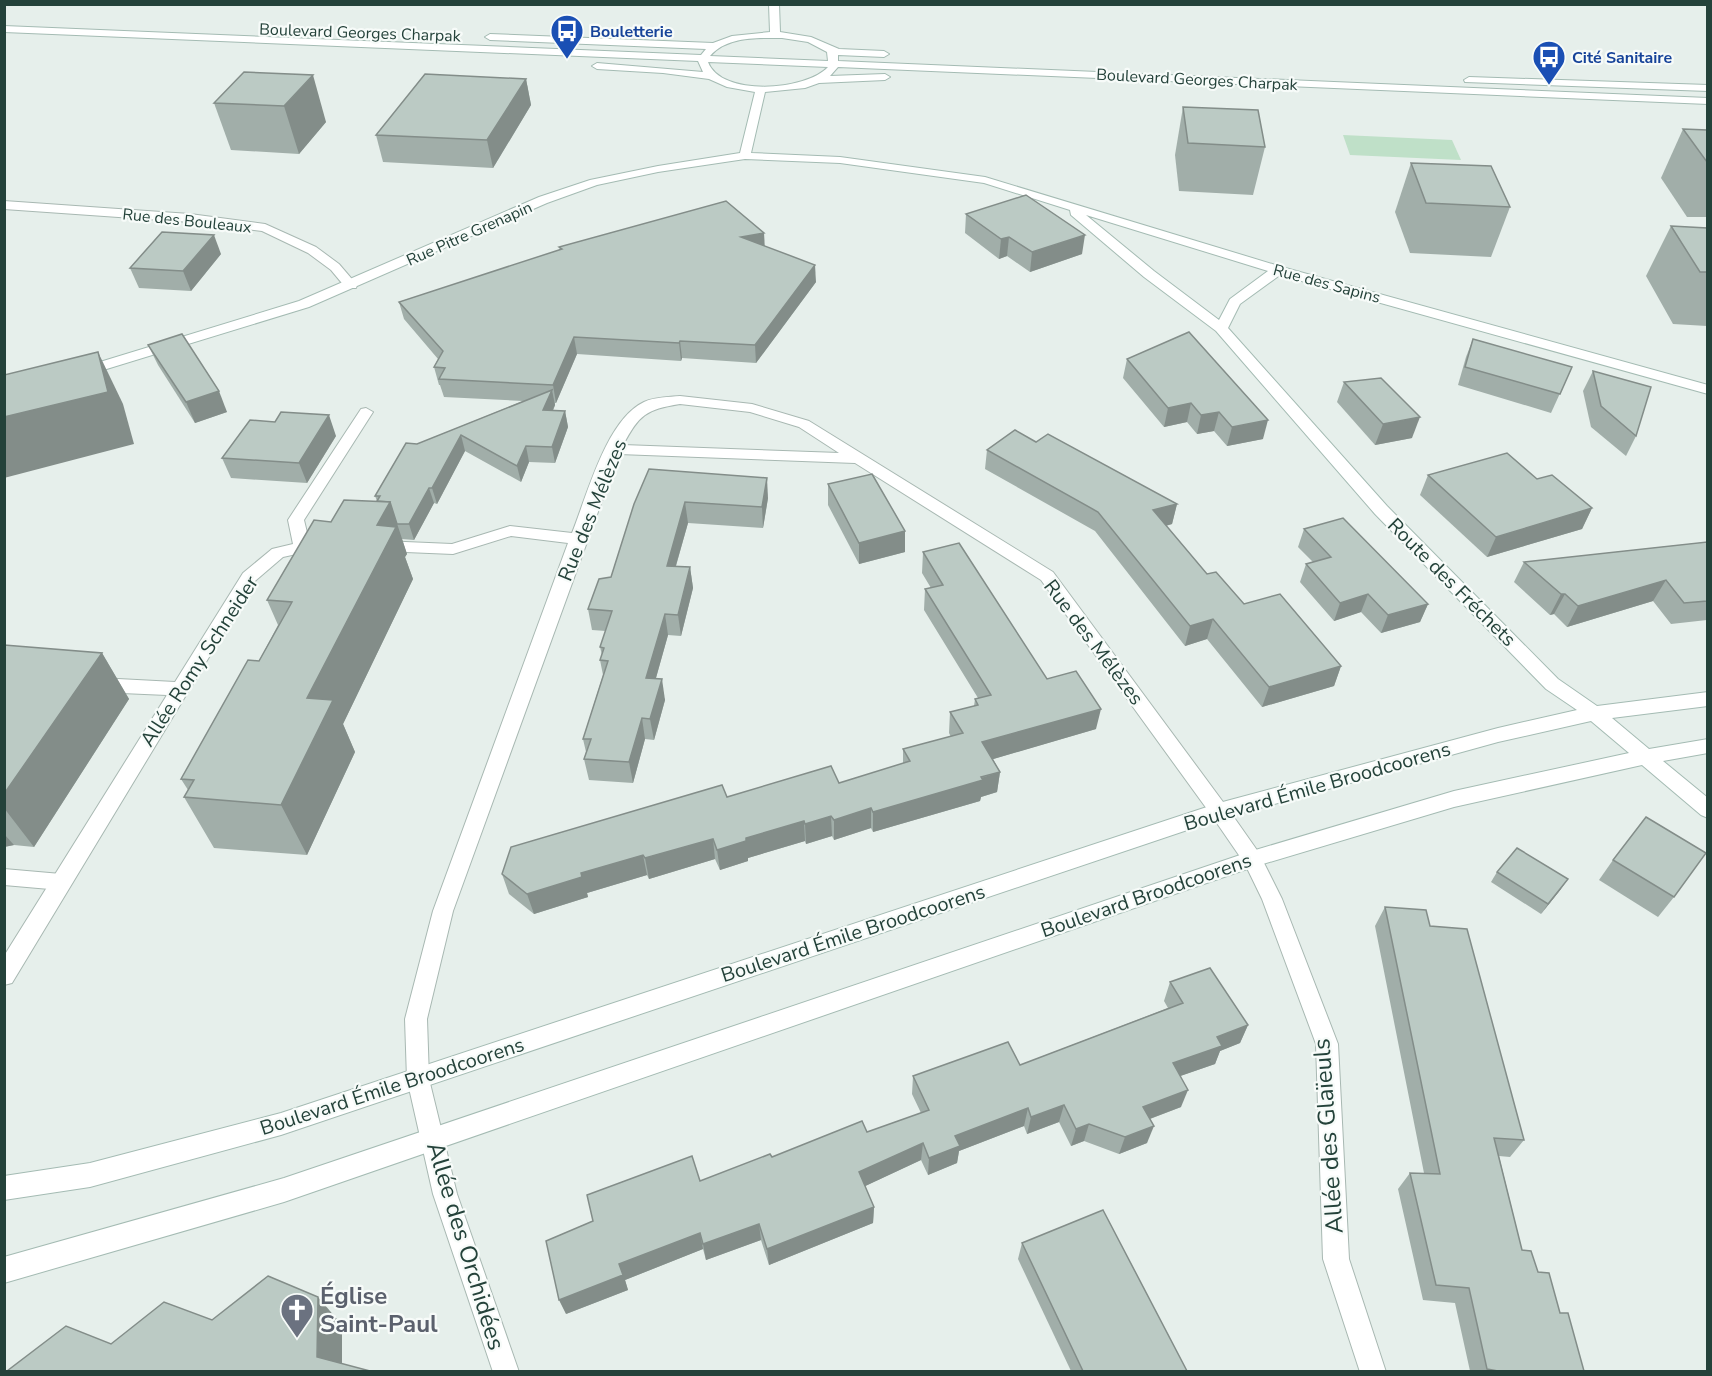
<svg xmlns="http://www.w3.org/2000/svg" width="1712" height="1376" font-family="'Nunito Sans',sans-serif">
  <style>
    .green { fill: #bfe0c8 }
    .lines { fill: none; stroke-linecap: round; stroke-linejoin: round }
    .lane-casing { stroke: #a8b8b2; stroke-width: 2 }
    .street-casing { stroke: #a8b8b2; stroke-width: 2 }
    .secondary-casing { stroke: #a4bbb3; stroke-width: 2 }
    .lane { fill: #fff; fill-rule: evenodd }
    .street { fill: #fff; fill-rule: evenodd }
    .secondary { fill: #fff; fill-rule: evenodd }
    .wall { fill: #a1aea9 }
    .shaded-wall { fill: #838d89 }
    .building { fill: #bbcac4; stroke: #838d89; stroke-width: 1.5 }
    .labels { text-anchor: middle; stroke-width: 4.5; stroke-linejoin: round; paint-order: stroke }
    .far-transit-label { font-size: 16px; font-weight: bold; fill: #164399; stroke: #f7fbf9; text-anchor: start }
    .far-street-label { font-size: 16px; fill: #24423a; stroke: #f7fbf9 }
    .street-label { font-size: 20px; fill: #24423a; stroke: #f7fbf9 }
    .near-street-label { font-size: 24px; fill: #24423a; stroke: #f7fbf9 }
    .near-worship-label { font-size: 24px; font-weight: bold; fill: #5b616d; stroke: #f7fbf9; text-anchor: start }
  </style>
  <rect width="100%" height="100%" fill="#e6efeb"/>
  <polygon class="green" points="1343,135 1452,140 1461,160 1350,155"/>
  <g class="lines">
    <g class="lane-casing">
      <polygon id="lane" points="4,869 61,874 68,876 70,882 68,888 61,890 4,885"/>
    </g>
    <g class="street-casing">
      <g id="street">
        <polygon points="4,201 190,214 265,224 316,247 339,264 357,285 356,288 346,288 331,270 308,253 262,231 190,222 4,209"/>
        <path d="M680 396 752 404 809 421 1053 572 1226 806 1259 853 1282 899 1338 1044 1349 1259 1386 1372H1360L1323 1259 1316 1044 1262 899 1245 864 1212 816 1041 580 855 463 619 454 453 911 427 1019 429 1079 457 1194 519 1372H493L433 1194 407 1079 405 1019 433 911 568 543 511 536 453 554 382 551 376 550 374 546 376 542 382 541 452 544 510 526 572 533C587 496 606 420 644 402 654 397 669 397 680 396ZM680 404 750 412 799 427 839 453 623 445C640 414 645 410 680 404Z"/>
        <polygon points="366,408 373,412 304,520 309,541 322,538 328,539 330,543 328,547 283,557 255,581 12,983 4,985 4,956 167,695 99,692 93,690 90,685 93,680 99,678 175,682 243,573 272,549 293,544 288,520 361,409"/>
      </g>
    </g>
    <g class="secondary-casing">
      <g id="secondary">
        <path d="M769 4H779L780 32 811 37 839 49 884 51 889 54 884 57 838 55V61L1708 98V104L838 67 830 76 885 74 890 77 885 80 819 83 805 88 765 92 751 153 840 157 985 177 1282 267 1708 385V394L1280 275 1240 304 1228 328 1387 506 1558 679 1597 706 1708 692V706L1612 718 1649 749 1708 739V753L1663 761 1708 798V818L1701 815 1642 765 1454 807 1253 867 284 1202 4 1283V1257L284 1178 1252 851 1454 791 1629 753 1591 721 1498 742 1220 819 281 1135 90 1187 4 1200V1176L90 1163 281 1113 1219 803 1498 728 1577 710 1546 689 1375 514 1216 331 1144 277 1071 215 1070 210 984 183 840 163 745 159 658 172 597 185 547 203 309 307 87 375H77L75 372 77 369 299 301 539 197 590 180 658 166 740 153 755 92 727 87 709 79 663 73 597 69 592 66 597 63 703 72 698 61 4 32V26L701 55 706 49 490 40 485 37 490 34 713 43 732 36 770 32ZM782 38 808 42 827 52 828 61 710 56C727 36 758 38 782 38ZM708 62 828 67C806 91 721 97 708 62ZM1086 215 1268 271 1230 299 1219 320 1154 271Z"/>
        <polygon points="1469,77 1708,85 1708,91 1465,82 1464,80"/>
      </g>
    </g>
    <use href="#lane" class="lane"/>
    <use href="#street" class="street"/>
    <use href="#secondary" class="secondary"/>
  </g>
  <g class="wall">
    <polygon points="244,72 326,122 299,154 231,150 214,103"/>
    <polygon points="526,79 531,105 493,168 383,162 376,135"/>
    <polygon points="1183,107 1265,147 1253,195 1179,191 1175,155"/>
    <polygon points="1683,129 1707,130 1707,217 1687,217 1661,178"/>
    <polygon points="1411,163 1510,207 1491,257 1410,253 1395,212"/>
    <polygon points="966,214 1082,254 1030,272 1007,256 999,259 965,233"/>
    <polygon points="1671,226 1707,228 1707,326 1673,324 1646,276"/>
    <polygon points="764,246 816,282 756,363 682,358 681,361 577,354 556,403 555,403 555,405 553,411 565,411 568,427 555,463 529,462 521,482 465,451 437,504 434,503 414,540 402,539 407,554 405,557 413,579 343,724 355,752 307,855 214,848 184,797 188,790 181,779 259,661 278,625 267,600 331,522 377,501 375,496 417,444 523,401 444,397 440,385 439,385 434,367 438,359 404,319 399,302 560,250 559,247"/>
    <polygon points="221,254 191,291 139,288 130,268"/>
    <polygon points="1189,332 1263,439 1227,446 1214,431 1197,434 1187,422 1164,427 1123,378 1127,359"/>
    <polygon points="1473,339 1572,367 1551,413 1458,385 1466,357"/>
    <polygon points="148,345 227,412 195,423 158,365"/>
    <polygon points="1593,371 1636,436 1626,456 1591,427 1583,391"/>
    <polygon points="1344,382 1412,438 1375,445 1337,402"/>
    <polygon points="336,436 307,483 231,478 222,458"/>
    <polygon points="1036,442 1177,504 1172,524 1166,526 1207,574 1244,604 1341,666 1334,686 1262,707 1207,639 1185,646 1095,531 985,469 987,450"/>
    <polygon points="1428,475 1537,479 1592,508 1582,529 1487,557 1420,495"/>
    <polygon points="828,484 905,531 905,552 859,564 828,505"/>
    <polygon points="768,498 763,528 688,523 676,566 690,567 693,588 681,636 668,635 656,678 665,700 654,740 645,739 633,783 589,780 584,759 586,752 583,739 603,675 600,660 602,655 600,647 606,631 592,630 588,609 611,577 634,504"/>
    <polygon points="1304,529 1428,604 1420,622 1381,633 1361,612 1334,621 1300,582 1306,564 1313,562 1298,547"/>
    <polygon points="1707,542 1707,620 1671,624 1653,601 1567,627 1554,614 1550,615 1514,582 1524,562"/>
    <polygon points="923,552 1096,729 993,759 1000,772 997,792 981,797 980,801 873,832 871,828 834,840 832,836 806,844 805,841 748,858 748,861 720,870 715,859 649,879 647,875 587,893 588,897 534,914 509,894 502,874 727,797 839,783 903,764 903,749 951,737 949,733 950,712 974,706 975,699 978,698 924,610 925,589 931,588 922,573"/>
    <polygon points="4,645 102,653 129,699 34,847 14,845 4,847"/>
    <polygon points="1613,860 1674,897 1658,917 1599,880"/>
    <polygon points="1497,872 1561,889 1541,914 1491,882"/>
    <polygon points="1385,907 1430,926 1524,1140 1510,1157 1499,1156 1522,1250 1560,1313 1584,1371 1470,1371 1455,1303 1423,1300 1398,1189 1410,1173 1424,1173 1375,926"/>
    <polygon points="1170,982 1248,1025 1240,1043 1220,1051 1215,1064 1180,1076 1181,1107 1150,1119 1147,1143 1119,1154 1084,1141 1071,1146 1059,1122 1027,1134 1024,1126 959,1151 957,1163 928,1175 921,1160 865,1186 874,1207 873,1223 769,1265 761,1240 706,1260 703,1249 625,1280 628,1290 566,1314 700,1181 772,1157 867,1132 921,1113 912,1094 913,1076 1020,1065 1168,1008 1164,1001"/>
    <polygon points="1022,1243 1187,1371 1071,1371 1018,1259"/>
  </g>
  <g class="shaded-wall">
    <polygon points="313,75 326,122 299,154 284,106"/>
    <polygon points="526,79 531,105 493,168 487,140"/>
    <polygon points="764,233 765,250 741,237"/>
    <polygon points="214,235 221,254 191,291 183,271"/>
    <polygon points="1085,235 1082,254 1030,272 1032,252"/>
    <polygon points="1009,237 1007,256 999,259 1001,239"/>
    <polygon points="815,265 816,282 756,363 755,345"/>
    <polygon points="574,337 577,354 556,403 553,385"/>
    <polygon points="680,341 682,358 681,361 679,343"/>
    <polygon points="98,352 123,404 134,444 4,478 4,417"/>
    <polygon points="552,390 555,405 546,425 543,410"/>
    <polygon points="219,391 227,412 195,423 186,402"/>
    <polygon points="1191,403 1187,422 1164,427 1168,408"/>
    <polygon points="565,411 568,427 555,463 552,447"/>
    <polygon points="1219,412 1214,431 1197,434 1201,415"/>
    <polygon points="329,415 336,436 307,483 299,463"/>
    <polygon points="1420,417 1412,438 1375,445 1383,424"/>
    <polygon points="1268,420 1263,439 1227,446 1232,427"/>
    <polygon points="461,435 465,451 437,504 432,488"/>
    <polygon points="526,446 529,462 521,482 517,466"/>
    <polygon points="767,478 768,498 763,528 762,507"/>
    <polygon points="429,488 434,503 414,540 409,524"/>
    <polygon points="390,502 407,554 405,557 413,579 343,724 355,752 307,855 281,805 307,698 377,525"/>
    <polygon points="685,502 688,523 670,586 667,566"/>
    <polygon points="1177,504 1172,524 1149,530 1153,510"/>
    <polygon points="1592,508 1582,529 1487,557 1496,537"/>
    <polygon points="905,531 905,552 859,564 859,543"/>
    <polygon points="690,567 693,588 681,636 678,615"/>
    <polygon points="1666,580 1653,601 1567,627 1578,606"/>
    <polygon points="1368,594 1361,612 1334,621 1340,603"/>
    <polygon points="1561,594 1565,594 1554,614 1550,615"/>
    <polygon points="1428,604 1420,622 1381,633 1388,615"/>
    <polygon points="665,614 668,635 650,699 646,678"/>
    <polygon points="1213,619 1207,639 1185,646 1190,626"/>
    <polygon points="102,653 129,699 34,847 4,808 4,794"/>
    <polygon points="1341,666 1334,686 1262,707 1269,687"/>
    <polygon points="662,679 665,700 654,740 650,719"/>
    <polygon points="1101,709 1096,729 980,763 982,742"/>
    <polygon points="642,718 645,739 633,783 629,762"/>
    <polygon points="1000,772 997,792 981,797 980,801 873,832 873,812"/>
    <polygon points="871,808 871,828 834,840 834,820"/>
    <polygon points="831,816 832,836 806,844 805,824"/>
    <polygon points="804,821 805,841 748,858 748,861 720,870 717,850 746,838"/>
    <polygon points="4,834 14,845 4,847"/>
    <polygon points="713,839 715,859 649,879 645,858"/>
    <polygon points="643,855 647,875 587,893 588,897 534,914 527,894 581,873"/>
    <polygon points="1568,879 1561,889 1541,914 1548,904"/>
    <polygon points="1248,1025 1240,1043 1220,1051 1215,1064 1166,1081 1173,1063 1217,1037"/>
    <polygon points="1188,1090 1181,1107 1136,1124 1143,1107"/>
    <polygon points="1064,1105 1059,1122 1027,1134 1031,1117"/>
    <polygon points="1028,1108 1024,1126 959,1151 957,1163 928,1175 929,1158 955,1136"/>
    <polygon points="1089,1124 1084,1141 1071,1146 1076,1129"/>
    <polygon points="1154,1126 1147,1143 1119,1154 1125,1137"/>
    <polygon points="923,1143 921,1160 859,1189 859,1172"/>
    <polygon points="874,1207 873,1223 769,1265 767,1249"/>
    <polygon points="759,1224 761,1240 706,1260 703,1244"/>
    <polygon points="700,1233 703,1249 625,1280 628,1290 566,1314 559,1300 619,1264"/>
    <polygon points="318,1297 342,1325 342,1371 317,1357"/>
  </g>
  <g class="building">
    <polygon points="244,72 313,75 284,106 214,103"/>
    <polygon points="425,74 526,79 487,140 376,135"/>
    <polygon points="1183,107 1258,110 1265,147 1188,143"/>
    <polygon points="1683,129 1707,130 1707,162"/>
    <polygon points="1411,163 1491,166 1510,207 1426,203"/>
    <polygon points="1026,195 1085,235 1032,252 1009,237 1001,239 966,214"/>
    <polygon points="726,201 764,233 741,237 815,265 755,345 680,341 679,343 574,337 553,385 439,379 445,368 434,367 443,351 399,302 562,249 559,247"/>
    <polygon points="1671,226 1707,228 1707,272 1700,272"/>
    <polygon points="162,232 214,235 183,271 130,268"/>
    <polygon points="1189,332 1268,420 1232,427 1219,412 1201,415 1191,403 1168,408 1127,359"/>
    <polygon points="182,334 219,391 186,402 148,345"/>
    <polygon points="1473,339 1572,367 1560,394 1465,367"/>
    <polygon points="98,352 108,392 4,417 4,375"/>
    <polygon points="1593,371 1651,387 1636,436 1601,406"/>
    <polygon points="1381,378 1420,417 1383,424 1344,382"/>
    <polygon points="552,390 543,410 565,411 552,447 526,446 517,466 461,435 432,488 429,488 409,524 397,524 390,502 377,501 380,496 375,496 406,443 417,444"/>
    <polygon points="281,412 329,415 299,463 222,458 250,420 275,422"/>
    <polygon points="1015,430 1036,442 1048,434 1177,504 1153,510 1207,574 1216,572 1244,604 1280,594 1341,666 1269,687 1213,619 1190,626 1098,512 987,450"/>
    <polygon points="1507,453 1537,479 1552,475 1592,508 1496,537 1428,475"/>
    <polygon points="649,469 767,478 762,507 685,502 667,566 690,567 678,615 665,614 646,678 662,679 650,719 642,718 629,762 584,759 591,739 583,739 608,661 600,660 604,648 600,647 612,611 588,609 599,579 611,577 634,504"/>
    <polygon points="872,474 905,531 859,543 828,484"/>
    <polygon points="344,500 390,502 377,525 396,527 307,698 333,700 281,805 184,797 194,780 181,779 248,660 259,661 292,602 267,600 314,520 331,522"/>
    <polygon points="1343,518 1428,604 1388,615 1368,594 1340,603 1306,564 1331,557 1304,529"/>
    <polygon points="1707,542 1707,601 1684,603 1666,580 1578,606 1565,594 1561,594 1524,562"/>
    <polygon points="959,543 1047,679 1076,671 1101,709 982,742 1000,772 981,777 983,780 873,812 871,808 834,820 831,816 805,824 804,821 746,838 746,841 717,850 713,839 645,858 643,855 581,873 582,877 527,894 502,874 511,847 722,785 727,797 831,766 839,783 910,761 903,749 963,733 950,712 978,705 975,699 991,695 925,589 943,585 923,552"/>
    <polygon points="4,645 102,653 4,794"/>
    <polygon points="1646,817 1706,853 1674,897 1613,860"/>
    <polygon points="1517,848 1568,879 1548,904 1497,872"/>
    <polygon points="1385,907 1426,910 1430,926 1467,929 1524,1140 1494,1138 1522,1250 1531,1251 1538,1272 1549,1273 1560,1313 1568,1313 1584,1371 1498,1371 1487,1369 1469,1288 1436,1285 1410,1173 1440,1174"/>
    <polygon points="1210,968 1248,1025 1217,1037 1222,1046 1173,1063 1188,1090 1143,1107 1154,1126 1125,1137 1089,1124 1076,1129 1064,1105 1031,1117 1028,1108 955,1136 960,1146 929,1158 923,1143 859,1172 874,1207 767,1249 759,1224 703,1244 700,1233 619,1264 623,1275 559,1300 546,1241 593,1221 587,1195 692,1156 700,1181 770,1154 772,1157 862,1121 867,1132 929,1110 913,1076 1008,1042 1020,1065 1183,1003 1170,982"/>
    <polygon points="1103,1210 1187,1371 1083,1371 1022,1243"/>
    <polygon points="268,1276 318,1297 317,1357 370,1371 7,1371 66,1326 111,1344 164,1302 212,1320"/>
  </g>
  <defs>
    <g id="bus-pin" transform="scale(1.725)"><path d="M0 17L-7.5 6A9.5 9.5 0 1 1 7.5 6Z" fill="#1a4fb4" stroke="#f7fbf9"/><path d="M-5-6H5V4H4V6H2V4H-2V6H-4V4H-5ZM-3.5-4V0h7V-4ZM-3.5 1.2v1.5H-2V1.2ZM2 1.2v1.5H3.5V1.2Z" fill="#fff"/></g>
    <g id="church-pin" transform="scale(1.725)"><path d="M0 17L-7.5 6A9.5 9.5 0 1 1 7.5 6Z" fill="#6b7280" stroke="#f7fbf9"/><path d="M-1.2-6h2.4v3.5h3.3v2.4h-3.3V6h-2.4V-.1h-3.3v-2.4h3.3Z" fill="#fff"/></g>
  </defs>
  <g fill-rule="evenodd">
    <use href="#bus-pin" x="567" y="31"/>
    <use href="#bus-pin" x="1549" y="57"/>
    <use href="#church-pin" x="297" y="1310"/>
  </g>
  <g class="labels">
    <g class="far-transit-label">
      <text x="590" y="37">Bouletterie</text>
      <text x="1572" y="63">Cité Sanitaire</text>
    </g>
    <g class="far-street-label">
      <text transform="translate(360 32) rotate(2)" y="6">Boulevard Georges Charpak</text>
      <text transform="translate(1197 79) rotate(3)" y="6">Boulevard Georges Charpak</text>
      <text transform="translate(187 220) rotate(6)" y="6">Rue des Bouleaux</text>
      <text transform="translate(469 233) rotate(-24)" y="6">Rue Pitre Grenapin</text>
      <text transform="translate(1327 283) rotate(15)" y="6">Rue des Sapins</text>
    </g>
    <g class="street-label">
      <text transform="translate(592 510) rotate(-68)" y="7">Rue des Mélèzes</text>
      <text transform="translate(1452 582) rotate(45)" y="7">Route des Fréchets</text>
      <text transform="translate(1094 642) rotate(53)" y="7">Rue des Mélèzes</text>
      <text transform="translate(199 661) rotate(-57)" y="7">Allée Romy Schneider</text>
      <text transform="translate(1317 786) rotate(-16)" y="7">Boulevard Émile Broodcoorens</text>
      <text transform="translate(1146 895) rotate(-19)" y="7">Boulevard Broodcoorens</text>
      <text transform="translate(853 933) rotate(-18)" y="7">Boulevard Émile Broodcoorens</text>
      <text transform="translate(392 1086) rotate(-18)" y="7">Boulevard Émile Broodcoorens</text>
    </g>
    <g class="near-street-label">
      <text transform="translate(1328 1136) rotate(-94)" y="8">Allée des Glaïeuls</text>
      <text transform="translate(466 1246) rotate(73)" y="8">Allée des Orchidées</text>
    </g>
    <g class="near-worship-label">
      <text x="320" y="1304">Église<tspan x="320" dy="28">Saint-Paul</tspan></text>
    </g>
  </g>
  <rect width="1712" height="1376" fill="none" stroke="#24423a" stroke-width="12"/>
</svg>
